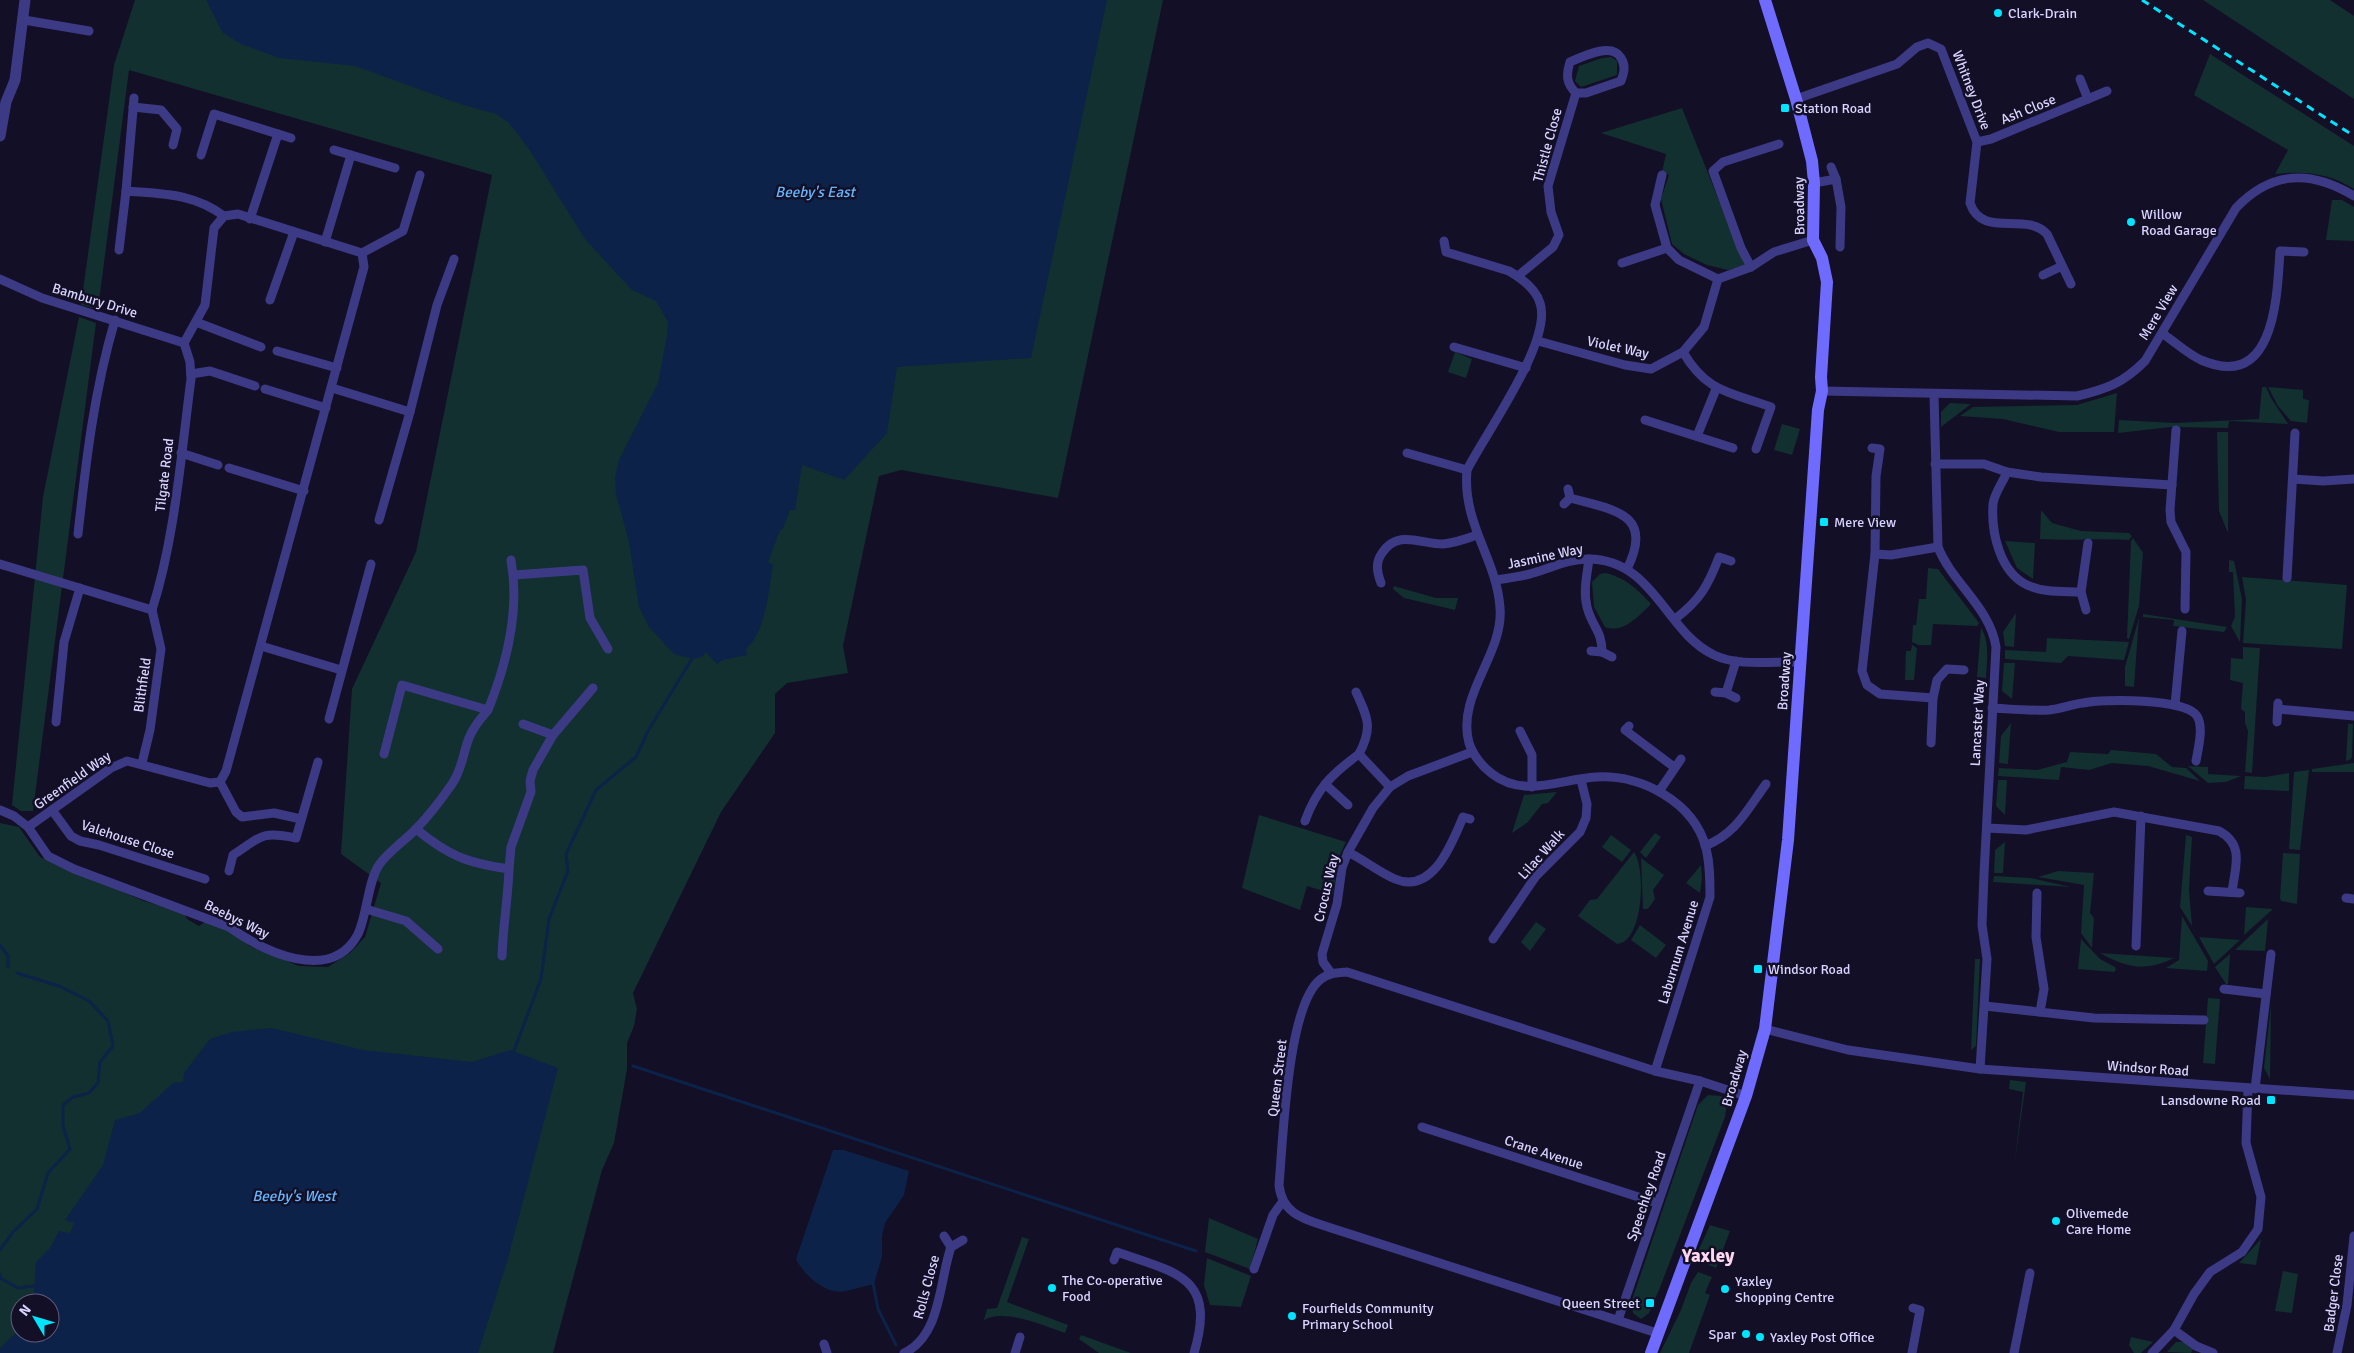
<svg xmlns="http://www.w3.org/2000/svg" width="2354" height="1353" font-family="Signika,sans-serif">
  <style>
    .green { fill: #12302f; fill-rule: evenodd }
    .water { fill: #0c2248 }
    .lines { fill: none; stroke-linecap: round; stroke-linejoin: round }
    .stream { stroke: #0c2248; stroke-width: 3 }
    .minor { stroke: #3d3a85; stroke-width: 9 }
    .tertiary { stroke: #3d3a85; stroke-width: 11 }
    .secondary { stroke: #6f6bff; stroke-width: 12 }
    .rail { stroke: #00e5ff; stroke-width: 3; stroke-dasharray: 8 6; stroke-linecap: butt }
    .poi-dot { fill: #00e5ff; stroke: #130f26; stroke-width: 2 }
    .labels { text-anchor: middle; stroke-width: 5; stroke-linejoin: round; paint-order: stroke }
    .poi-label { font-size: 14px; fill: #d9d4ff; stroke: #130f26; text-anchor: start }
    .street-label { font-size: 14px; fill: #d9d4ff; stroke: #130f26 }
    .water-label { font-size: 15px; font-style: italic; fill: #62b6ff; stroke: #130f26 }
    .district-label { font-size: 19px; font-weight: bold; fill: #ffd6f0; stroke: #130f26 }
  </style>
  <rect width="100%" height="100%" fill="#130f26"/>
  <g class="green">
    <path d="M135 0H1163L1058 498 901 470 879 476 843 646 848 673 787 683 775 694V733L721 812 633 993 637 1009 634 1026 627 1043V1069L614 1143 602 1170 553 1353H0V823L19 827 40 857 144 901 184 913 187 919 199 926 205 922 232 932 250 946 299 966 328 967 350 953 365 937 381 883 341 854 352 689 416 552 492 175 129 70 98 309 81 305 114 65ZM20 1303H50V1333H20Z"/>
    <polygon points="2203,0 2330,0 2354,16 2354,99"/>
    <path d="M2210 54 2354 146V189C2328 173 2305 171 2275 174L2288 150 2194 95Z"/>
    <polygon points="1611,57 1617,61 1617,75 1581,87 1575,81 1579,66 1602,58"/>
    <polygon points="1682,108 1745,266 1728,270 1707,265 1684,254 1672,244 1661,199 1669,175 1662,172 1666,154 1601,133"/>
    <polygon points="2332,200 2342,200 2354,207 2354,241 2326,240"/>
    <polygon points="79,317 96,323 33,811 21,811 12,805 43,497"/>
    <polygon points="1455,352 1472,359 1466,378 1448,372"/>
    <polygon points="2262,387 2266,387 2271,398 2288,424 2229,421 2228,428 2171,427 2118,433 2119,420 2175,423 2259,419"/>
    <polygon points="2268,387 2303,390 2303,399 2309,400 2307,423 2291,421 2278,406"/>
    <polygon points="2117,393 2114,432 2059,432 2003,419 1960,416 1973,407 2077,405"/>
    <polygon points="1950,403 1971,404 1941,427 1941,412"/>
    <polygon points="1782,424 1800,429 1792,455 1774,450"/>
    <polygon points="2217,432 2228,432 2228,533 2219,511"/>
    <path d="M2041 510 2052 523 2081 531 2129 533 2132 536 2129 540C2099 538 2070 541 2040 539Z"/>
    <polygon points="2133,538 2143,553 2139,606 2129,639 2127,638 2131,541"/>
    <polygon points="2005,541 2035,543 2033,579 2017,568"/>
    <polygon points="2229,560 2234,561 2242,599 2240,642 2231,626 2235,617 2233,572 2229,572"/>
    <polygon points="1928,568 1938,569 1979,623 1977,626 1933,624 1931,645 1919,645 1912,642 1913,625 1916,625 1919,599 1926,599"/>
    <path d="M1605 573C1624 577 1638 589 1651 604 1639 616 1623 634 1605 627L1594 607 1592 582 1600 574Z"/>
    <polygon points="2242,577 2347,585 2342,649 2243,643 2246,600"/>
    <polygon points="1394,586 1436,598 1458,598 1455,610 1404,598 1393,589"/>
    <polygon points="2016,613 2014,647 2005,646 2003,632"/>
    <polygon points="2143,614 2227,627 2224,632 2173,626 2174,620 2143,617"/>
    <polygon points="2139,618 2134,687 2125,686 2125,667"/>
    <path d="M1981 628C1990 642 1987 662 1986 678L1977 677Z"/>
    <polygon points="2047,638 2129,642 2124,660 2068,656 2061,663 2005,659 2005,650 2046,652"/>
    <polygon points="1912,645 1917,648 1914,680 1905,680 1906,651 1911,651"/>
    <polygon points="2243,647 2260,648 2252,773 2245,772 2248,731 2245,723 2245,712 2241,709 2243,683 2230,680 2231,658 2243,659"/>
    <polygon points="2004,663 2015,663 2012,699 2002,691"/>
    <polygon points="2011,723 2008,764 1999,763 2001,736"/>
    <polygon points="2348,724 2353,724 2352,756 2351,759 2346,761"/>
    <polygon points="2111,750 2156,754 2172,767 2186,768 2200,781 2148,766 2112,763 2089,770 2061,767 2059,780 1998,776 1999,768 2037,770 2067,762 2070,752 2108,754"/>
    <polygon points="2354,763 2354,772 2312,772 2312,769"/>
    <polygon points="2188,766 2208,767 2208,774 2241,776 2226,782 2208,783"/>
    <polygon points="2309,770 2300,850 2289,849 2294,772"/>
    <polygon points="2289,773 2289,791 2244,789 2245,776 2265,777"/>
    <polygon points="1998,780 2007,780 2005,815 1996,806"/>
    <polygon points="1557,792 1548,803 1542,804 1528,822 1512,833 1524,795"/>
    <polygon points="1259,815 1346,842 1339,857 1333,894 1307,886 1300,910 1242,888"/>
    <polygon points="1655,833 1661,837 1646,858 1640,852"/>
    <polygon points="1611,835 1631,850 1622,862 1602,847"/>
    <polygon points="2186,835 2192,837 2189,890 2192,926 2180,907"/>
    <polygon points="2005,842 2003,873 1994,873 1995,850"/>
    <path d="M1634 852C1646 868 1644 942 1617 944L1578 916 1590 900 1597 899Z"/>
    <polygon points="2283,853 2300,854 2297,904 2281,901 2280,898"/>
    <polygon points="1641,858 1664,875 1653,890 1655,899 1648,909 1643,909"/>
    <polygon points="1701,865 1702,878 1700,893 1686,883"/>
    <polygon points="2058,871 2094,873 2090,913 2094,918 2092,948 2081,933 2084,885 2038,877"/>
    <polygon points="1994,876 2031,878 2071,887 1993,882"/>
    <polygon points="2246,907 2273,909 2244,935"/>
    <polygon points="2182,916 2208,961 2207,971 2166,968 2179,960"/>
    <polygon points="2268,919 2265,951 2235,950"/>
    <polygon points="1536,922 1546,929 1530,951 1521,942"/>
    <polygon points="1640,925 1666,945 1656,958 1631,940"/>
    <polygon points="2199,937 2240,940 2214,964"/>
    <polygon points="2081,939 2100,959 2115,967 2116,970 2114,972 2078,969"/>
    <path d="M2100 953 2174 958C2146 972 2126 968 2100 953Z"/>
    <polygon points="2230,954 2228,984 2226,984 2215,967"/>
    <polygon points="1975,959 1980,959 1976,1046 1971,1050"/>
    <polygon points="2208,998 2220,999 2215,1064 2203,1063"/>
    <polygon points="2271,1005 2270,1079 2264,1068"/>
    <polygon points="2010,1080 2026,1082 2014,1167 2023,1092 2009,1089"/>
    <polygon points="1708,1095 1721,1096 1727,1103 1725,1117 1659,1290 1649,1313 1641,1319 1633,1313 1631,1303 1698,1105"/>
    <polygon points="1209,1218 1258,1239 1250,1269 1205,1252"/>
    <polygon points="1710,1225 1730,1231 1716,1268 1702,1262 1699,1249"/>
    <path d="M1022 1237 1029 1239 1007 1302 1068 1325 1065 1333C1045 1326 1004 1308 984 1320L987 1309 997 1308Z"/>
    <polygon points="2261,1239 2256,1265 2239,1263"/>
    <polygon points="1207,1258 1251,1276 1241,1307 1210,1305 1204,1285"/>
    <polygon points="2283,1271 2298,1274 2292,1313 2275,1311"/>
    <polygon points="1698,1272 1712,1277 1705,1293 1710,1295 1689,1353 1660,1353 1681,1310 1691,1283"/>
    <polygon points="1081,1335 1131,1353 1099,1353 1079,1339"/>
    <polygon points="2131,1337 2153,1342 2141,1353 2134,1353 2129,1345"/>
    <polygon points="2176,1342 2183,1342 2193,1349 2191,1353 2167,1352"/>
  </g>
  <g class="water">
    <path d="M206 0H1107L1031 358 897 367 887 433 844 480 802 465 795 510H790L783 528 780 530 768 562 773 565C769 589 765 634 746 649L747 655 723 660 717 664 706 652 702 657 692 659 674 654 649 627 639 607 629 542 616 494 615 477 619 460 658 383 667 336 668 322 656 301 632 290 585 239 529 149 509 123 496 114 460 104 355 66 279 58 241 44 222 32Z"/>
    <polygon points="272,1028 363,1050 472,1062 510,1050 558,1068 507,1262 478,1353 0,1353 0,1348 20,1329 20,1333 50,1333 50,1303 33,1303 36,1262 50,1248 59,1231 70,1233 74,1223 65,1220 103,1165 115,1120 140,1113 173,1083 183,1082 184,1073 210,1039 232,1032"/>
    <path d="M833 1150H844L909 1171 904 1195 885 1223 882 1236V1257L874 1284C864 1286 856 1289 846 1291 826 1296 804 1275 796 1259Z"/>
  </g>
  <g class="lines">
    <g class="stream">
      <polyline points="0,945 8,956 8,967"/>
      <polyline points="512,1056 541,979 549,919 568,871 566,854 596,790 636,757 648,731 693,657"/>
      <polyline points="633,1066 1196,1251"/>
      <polyline points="0,1250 13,1232 37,1209 48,1173 70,1149 63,1126 63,1105 73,1097 89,1093 98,1083 100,1062 113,1046 108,1021 89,1001 59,986 17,973"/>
      <polyline points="0,1274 0,1278 18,1288 34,1286"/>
      <polyline points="873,1283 878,1309 896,1345"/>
    </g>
    <g class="minor">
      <polyline points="24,20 89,31"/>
      <polyline points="2080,79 2088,99"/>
      <path d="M1796 99 1897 64 1917 47 1928 43 1941 49 1977 142 1970 203C1982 239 2025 211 2047 234L2071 284"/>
      <polyline points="133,107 161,110 177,129 173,145"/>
      <polyline points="278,134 291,138"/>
      <polyline points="1977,142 1991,139 2107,91"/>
      <polyline points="334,150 351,155"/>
      <polyline points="201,155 214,114 278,134 250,219"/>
      <polyline points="1662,175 1655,205 1667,248 1679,260 1718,279"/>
      <polyline points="1836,179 1841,207 1840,247"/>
      <polyline points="1814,183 1836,179 1831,167"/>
      <polyline points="126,191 134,98"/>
      <path d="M1444 241 1446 252 1509 271C1521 278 1536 289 1540 303 1553 341 1485 434 1467 470 1462 524 1497 559 1500 608 1504 654 1456 695 1469 743 1473 755 1481 765 1491 773 1523 799 1560 779 1596 777 1641 774 1694 802 1706 848 1710 864 1710 880 1710 897L1655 1071"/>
      <polyline points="325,242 351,155 395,168"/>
      <path d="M119 250 126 191C163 194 193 193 224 216"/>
      <polyline points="362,253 403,231 420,175"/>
      <polyline points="1622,263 1667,248"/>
      <polyline points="1751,267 1741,248 1713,171 1723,162 1779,144"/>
      <polyline points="2043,275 2062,266"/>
      <path d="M1518 276 1553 247 1559 235 1551 212 1548 186 1576 93C1566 83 1566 75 1570 62 1584 56 1612 42 1621 58 1626 66 1624 73 1621 81L1586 93H1576"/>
      <polyline points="0,279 42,298 184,343"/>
      <polyline points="270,300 294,232"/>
      <polyline points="196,322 261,347"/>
      <path d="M2163 334C2175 342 2188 354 2201 360 2275 392 2277 297 2280 251L2304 252"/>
      <polyline points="1538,341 1625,365 1651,369 1683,352 1704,327 1718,279 1751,267 1774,252 1813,240"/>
      <polyline points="184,343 205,305 214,228 224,216 238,214 362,253 364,267 226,771 220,782"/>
      <polyline points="1454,347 1526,368"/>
      <polyline points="277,351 337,368"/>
      <path d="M1683 352C1707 393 1730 392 1771 407L1756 449"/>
      <polyline points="191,374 210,371 255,386"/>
      <polyline points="332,388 410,412 379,520"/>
      <polyline points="265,389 326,408"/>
      <path d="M1822 391 2077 396C2107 389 2123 383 2145 361L2236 208C2272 170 2311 170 2354 196"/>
      <path d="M1934 395 1938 547C1952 583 1990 607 1996 647L1984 874 1982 925 1987 959 1980 1069"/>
      <polyline points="410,412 437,305 454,259"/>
      <polyline points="1645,420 1733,448"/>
      <polyline points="2176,430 2170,510 2171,522 2186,552 2185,609"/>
      <polyline points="1697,436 1716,389"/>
      <polyline points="1872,448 1880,449 1876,476 1875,554 1862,671 1867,685 1880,694 1933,698 1937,680 1947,669 1964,670"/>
      <polyline points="181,453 218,465"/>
      <polyline points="1407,453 1467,470"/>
      <polyline points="1935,464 1984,464 2007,472 2041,477 2172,485"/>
      <polyline points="229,468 304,491"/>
      <path d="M2007 472C2003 482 1994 494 1993 504 1991 533 2000 572 2027 585 2044 593 2063 591 2081 592"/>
      <polyline points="2293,479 2323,481 2354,479"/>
      <path d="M1570 498C1613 510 1655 513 1627 569"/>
      <polyline points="1564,504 1570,498 1568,489"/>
      <path d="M78 534C86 461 94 391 115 320"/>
      <polyline points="1875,554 1891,555 1938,547"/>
      <path d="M1589 559C1587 575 1583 591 1587 607 1592 627 1602 630 1602 652"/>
      <polyline points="0,564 152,610"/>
      <polyline points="514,575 583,570 590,618 608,649"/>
      <polyline points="2287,578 2295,433"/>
      <path d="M1495 580C1508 578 1521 577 1533 573 1551 568 1568 559 1588 559 1654 559 1665 632 1714 655 1739 667 1773 661 1801 662"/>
      <path d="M1381 583C1377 572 1375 563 1382 553 1398 529 1420 544 1443 544 1454 543 1466 539 1477 535"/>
      <path d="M152 610C175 538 181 455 191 379L190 362 184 343"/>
      <polyline points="2086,610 2081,592 2088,543"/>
      <path d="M1675 619C1700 600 1708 586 1719 557L1731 561"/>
      <polyline points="261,646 341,670"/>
      <polyline points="1591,651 1602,652 1612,657"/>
      <path d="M1356 692C1368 718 1373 728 1359 754L1390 787"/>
      <polyline points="1715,692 1726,693 1736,698"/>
      <polyline points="1726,693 1736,661"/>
      <polyline points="2175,705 2182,631"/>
      <path d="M1992 708C2011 709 2030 711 2049 710 2061 709 2072 704 2083 703 2103 699 2186 698 2197 716 2204 727 2198 749 2196 761"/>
      <polyline points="2278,709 2354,716"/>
      <polyline points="329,719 371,564"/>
      <polyline points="56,722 64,642 80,588"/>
      <polyline points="2277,722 2278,703"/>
      <polyline points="523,724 553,735 593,688"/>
      <polyline points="1629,726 1625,730 1674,767"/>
      <polyline points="1520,731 1532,755 1532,787"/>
      <polyline points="1931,743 1933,698"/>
      <polyline points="384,754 402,685 488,710"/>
      <polyline points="142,763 150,730 161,649 152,610"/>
      <polyline points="220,782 236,812 242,817 274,813 301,819"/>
      <polyline points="1325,784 1348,805"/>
      <polyline points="1660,790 1681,759"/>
      <path d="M0 810 14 816 28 827 48 856 74 869 229 927C263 951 331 985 358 934 367 915 368 881 379 865 388 852 403 842 414 831 428 817 441 800 452 784 462 770 463 753 469 738 473 727 481 718 488 710 507 663 520 610 511 560"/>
      <polyline points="52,810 71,836 80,841 99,845 205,879"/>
      <path d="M1305 821C1317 788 1332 774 1359 754"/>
      <polyline points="28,827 111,768 127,761 210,783 220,782"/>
      <path d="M1987 828 2026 830 2114 812 2219 831C2245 845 2235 867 2232 892"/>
      <path d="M416 829C449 856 467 863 509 869 508 898 503 926 502 956"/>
      <path d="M1705 846C1736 834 1747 810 1766 784"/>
      <path d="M1348 852C1364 860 1379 872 1395 879 1433 895 1452 843 1463 817L1470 819"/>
      <polyline points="509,869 511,847 531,792 530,781 533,770 553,735"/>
      <path d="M229 871 233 855C262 836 261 831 296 838L318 762"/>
      <polyline points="2208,891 2240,893"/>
      <polyline points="2037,893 2036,937 2044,989 2040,1012"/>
      <polyline points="2346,898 2354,899"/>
      <polyline points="366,909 406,921 438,949"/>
      <polyline points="1493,939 1536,876 1580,832 1586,818 1587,804 1581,780"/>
      <polyline points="2136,946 2141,816"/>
      <polyline points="1331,973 1323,962 1322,954 1337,904 1342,868 1348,852 1373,808 1390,787 1408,776 1472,752"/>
      <polyline points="2224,989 2266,994"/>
      <polyline points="1985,1006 2094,1018 2204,1020"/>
      <polyline points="1765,1029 1848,1050 1980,1069 2354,1095"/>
      <polyline points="2255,1089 2271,954"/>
      <polyline points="1422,1127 1657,1203"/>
      <polyline points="944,1236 951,1247"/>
      <path d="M1114 1260 1117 1252C1176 1273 1217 1276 1194 1353"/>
      <polyline points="1254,1269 1273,1215 1283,1201"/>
      <polyline points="1618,1320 1700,1081"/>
      <polyline points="2174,1330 2196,1346 2213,1353"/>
      <path d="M1657 1333 1328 1227C1304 1219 1282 1214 1279 1185 1283 1142 1287 1004 1321 979 1329 973 1337 973 1347 972L1655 1071 1700 1081 1746 1096"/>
      <polyline points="824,1344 827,1353"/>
      <path d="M904 1353C941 1336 939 1282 951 1247L963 1240"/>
      <polyline points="1015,1353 1020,1337"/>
      <polyline points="1912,1353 1920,1310 1913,1308"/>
      <polyline points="2014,1353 2030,1273"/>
      <polyline points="2152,1353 2174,1330 2194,1294 2210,1272 2242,1252 2258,1229 2261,1197 2246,1143 2248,1089"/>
      <polyline points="2337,1353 2347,1305 2354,1236"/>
    </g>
    <polyline class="tertiary" points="0,136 6,102 15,80 25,0"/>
    <polyline class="secondary" points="1651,1353 1746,1096 1765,1029 1788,840 1818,410 1822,391 1821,377 1827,282 1822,258 1813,240 1814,183 1812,161 1796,99 1765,0"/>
    <polyline class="rail" points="2142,0 2354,136"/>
  </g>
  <g class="poi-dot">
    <circle cx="1998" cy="13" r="5"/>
    <rect x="1780" y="103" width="10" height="10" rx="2.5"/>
    <circle cx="2131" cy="222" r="5"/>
    <rect x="1819" y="517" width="10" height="10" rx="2.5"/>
    <rect x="1753" y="964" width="10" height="10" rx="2.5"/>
    <rect x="2266" y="1095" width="10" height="10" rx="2.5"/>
    <circle cx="2056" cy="1221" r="5"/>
    <circle cx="1052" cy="1288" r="5"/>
    <circle cx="1725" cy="1289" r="5"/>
    <rect x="1645" y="1298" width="10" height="10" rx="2.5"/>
    <circle cx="1292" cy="1316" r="5"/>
    <circle cx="1746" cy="1334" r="5"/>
    <circle cx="1760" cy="1337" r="5"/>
  </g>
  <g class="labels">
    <g class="poi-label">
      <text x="2008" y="18">Clark-Drain</text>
      <text x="1795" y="113">Station Road</text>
      <text x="2141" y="219">Willow<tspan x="2141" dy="16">Road Garage</tspan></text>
      <text x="1834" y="527">Mere View</text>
      <text x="1768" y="974">Windsor Road</text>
      <text x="2261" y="1105" text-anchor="end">Lansdowne Road</text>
      <text x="2066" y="1218">Olivemede<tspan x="2066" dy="16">Care Home</tspan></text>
      <text x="1062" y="1285">The Co-operative<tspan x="1062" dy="16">Food</tspan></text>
      <text x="1735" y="1286">Yaxley<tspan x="1735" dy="16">Shopping Centre</tspan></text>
      <text x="1640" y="1308" text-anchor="end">Queen Street</text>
      <text x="1302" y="1313">Fourfields Community<tspan x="1302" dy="16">Primary School</tspan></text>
      <text x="1736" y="1339" text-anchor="end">Spar</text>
      <text x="1770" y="1342">Yaxley Post Office</text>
    </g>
    <g class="street-label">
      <text transform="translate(1972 90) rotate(69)" y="5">Whitney Drive</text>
      <text transform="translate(2028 109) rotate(-22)" y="5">Ash Close</text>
      <text transform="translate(1547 145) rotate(-75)" y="5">Thistle Close</text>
      <text transform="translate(1799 206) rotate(-91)" y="5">Broadway</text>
      <text transform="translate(95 300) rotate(17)" y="5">Bambury Drive</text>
      <text transform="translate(2158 312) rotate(-59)" y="5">Mere View</text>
      <text transform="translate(1618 347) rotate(12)" y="5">Violet Way</text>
      <text transform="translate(164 475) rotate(-83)" y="5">Tilgate Road</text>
      <text transform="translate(1545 556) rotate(-12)" y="5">Jasmine Way</text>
      <text transform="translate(1784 681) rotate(-86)" y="5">Broadway</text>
      <text transform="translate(142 685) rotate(-82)" y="5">Blithfield</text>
      <text transform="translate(1977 723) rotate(-87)" y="5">Lancaster Way</text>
      <text transform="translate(72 780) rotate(-35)" y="5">Greenfield Way</text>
      <text transform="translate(128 839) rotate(18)" y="5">Valehouse Close</text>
      <text transform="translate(1541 854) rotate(-48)" y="5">Lilac Walk</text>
      <text transform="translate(1326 888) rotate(-77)" y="5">Crocus Way</text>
      <text transform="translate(237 919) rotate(26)" y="5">Beebys Way</text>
      <text transform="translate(1678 952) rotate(-73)" y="5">Laburnum Avenue</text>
      <text transform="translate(2148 1068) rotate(4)" y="5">Windsor Road</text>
      <text transform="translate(1277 1078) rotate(-83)" y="5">Queen Street</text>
      <text transform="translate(1734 1078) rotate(-74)" y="5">Broadway</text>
      <text transform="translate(1544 1152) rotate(18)" y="5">Crane Avenue</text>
      <text transform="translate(1646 1196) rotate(-71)" y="5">Speechley Road</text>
      <text transform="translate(926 1287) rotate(-75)" y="5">Rolls Close</text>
      <text transform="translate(2333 1293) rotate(-83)" y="5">Badger Close</text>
    </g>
    <g class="water-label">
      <text x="815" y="197">Beeby's East</text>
      <text x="294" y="1201">Beeby's West</text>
    </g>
    <g class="district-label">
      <text x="1708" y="1262">Yaxley</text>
    </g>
  </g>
  <g transform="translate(35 1318) rotate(308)"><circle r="24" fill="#130f26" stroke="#625e7d"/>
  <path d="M0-4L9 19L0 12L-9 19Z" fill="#00e5ff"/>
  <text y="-8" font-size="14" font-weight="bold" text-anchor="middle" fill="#d9d4ff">N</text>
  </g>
</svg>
